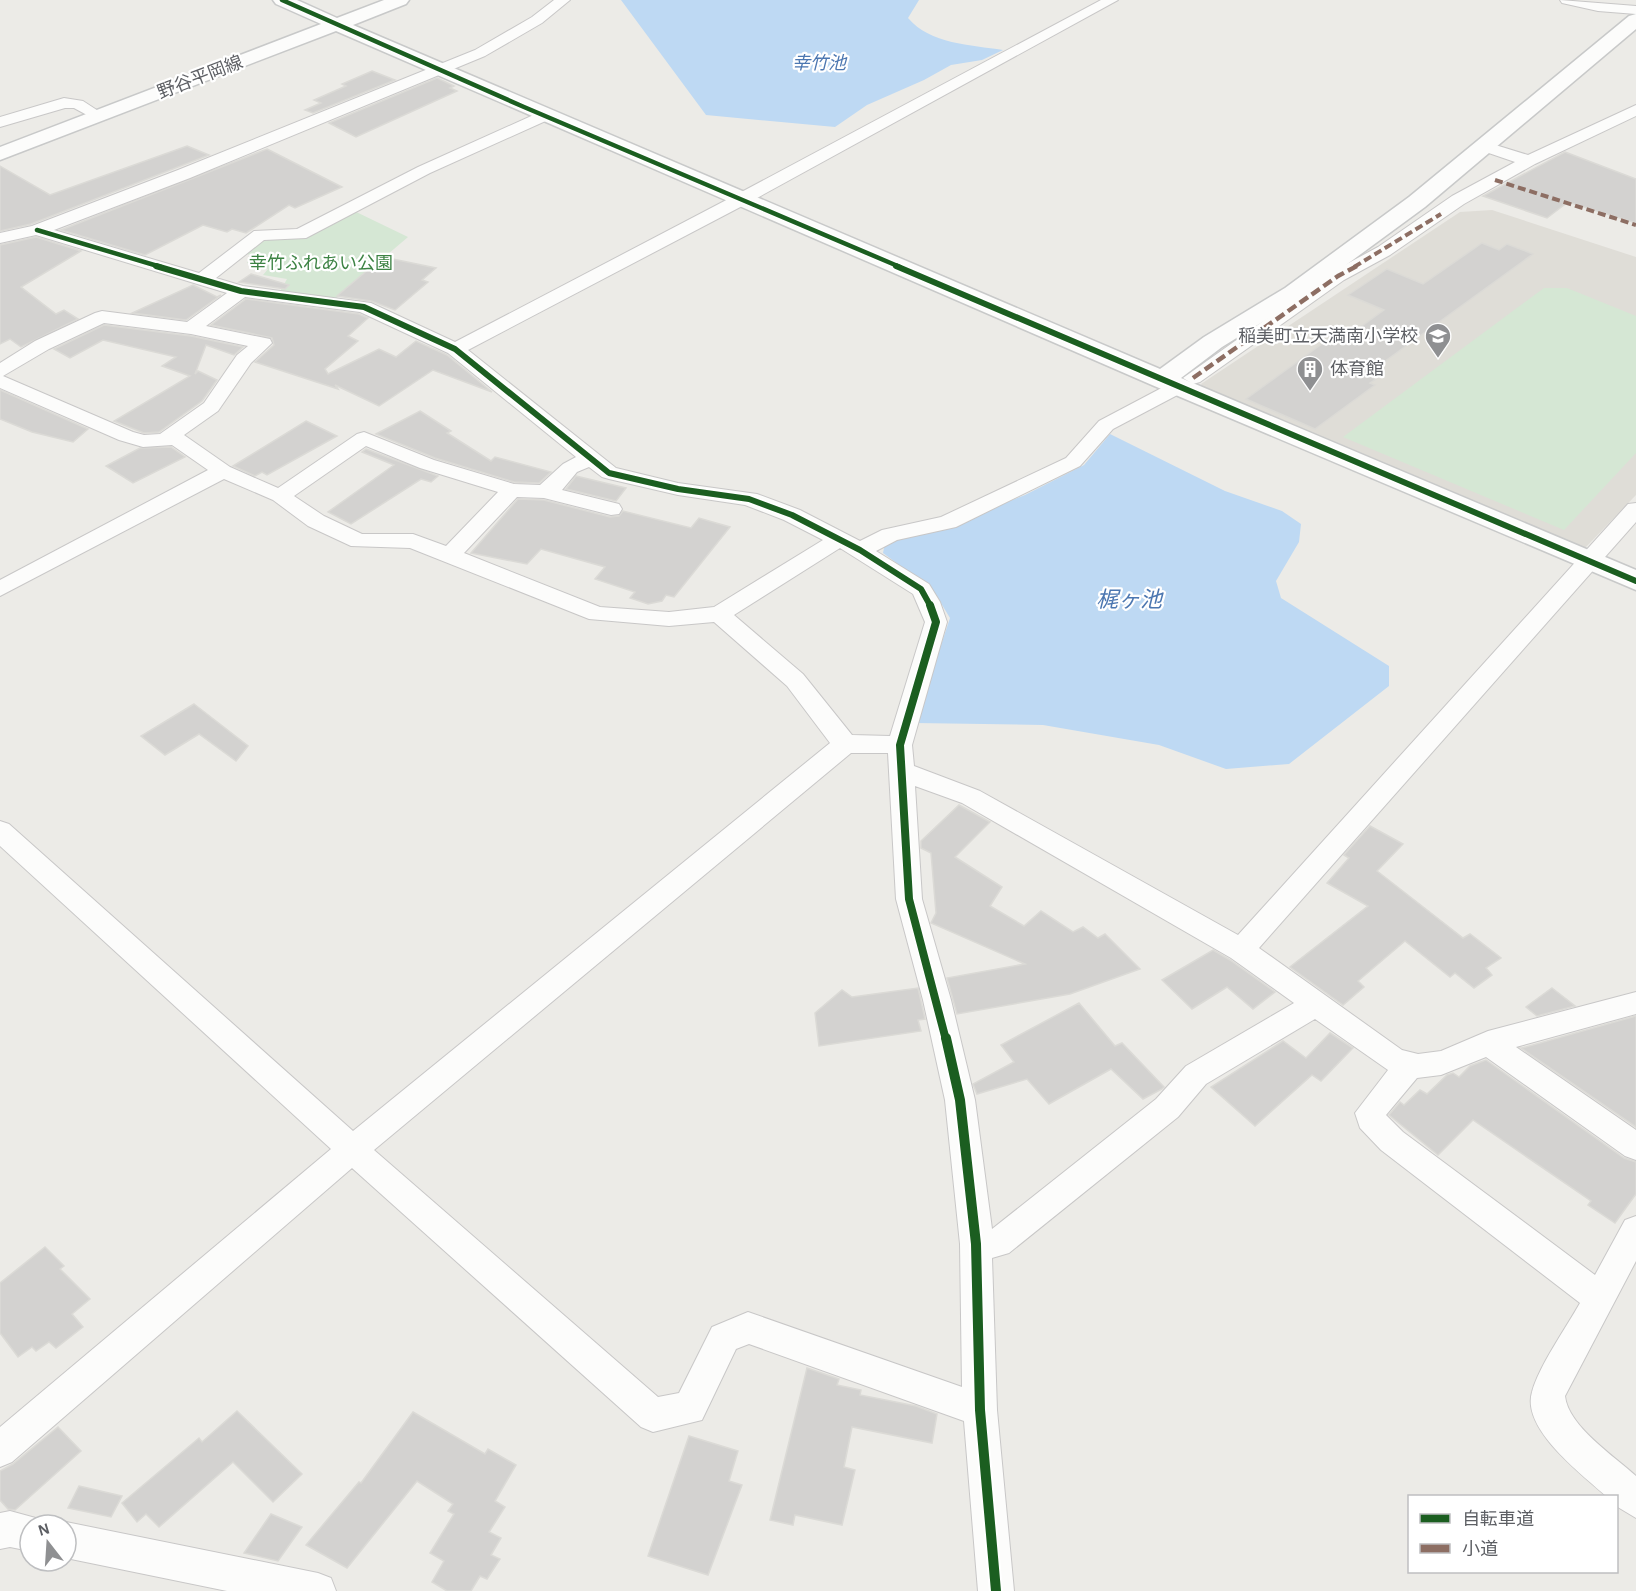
<svg xmlns="http://www.w3.org/2000/svg" width="1636" height="1591" font-family="'Alegreya Sans','Noto Sans JP',sans-serif">
  <style>
    .education { fill: #dfddd7 }
    .green { fill: #d5e7d4 }
    .water { fill: #bed9f3 }
    .building { fill: #d3d2d0; stroke: #dbdad6; stroke-width: 1.5 }
    .lines { fill: none; stroke-linecap: round; stroke-linejoin: round }
    .street-casing { stroke: #c8c7c7; stroke-width: 2 }
    .secondary-casing { stroke: #c8c9c9; stroke-width: 3 }
    .street { fill: #fcfcfb; fill-rule: evenodd }
    .secondary { fill: #fcfcfb; fill-rule: evenodd }
    .quiet-far1 { stroke: #8d6e63; stroke-width: 4; stroke-dasharray: 8 4; stroke-linecap: butt }
    .quiet { stroke: #8d6e63; stroke-width: 4.5; stroke-dasharray: 10 4.5; stroke-linecap: butt }
    .cycleway-far3-casing { stroke: #fff; stroke-width: 7 }
    .cycleway-far2-casing { stroke: #fff; stroke-width: 9 }
    .cycleway-far1-casing { stroke: #fff; stroke-width: 11 }
    .cycleway-casing { stroke: #fff; stroke-width: 14 }
    .cycleway-far3 { stroke: #1b5e20; stroke-width: 4.5 }
    .cycleway-far2 { stroke: #1b5e20; stroke-width: 6 }
    .cycleway-far1 { stroke: #1b5e20; stroke-width: 8 }
    .cycleway { stroke: #1b5e20; stroke-width: 10 }
    .labels { text-anchor: middle; stroke-width: 4.5; stroke-linejoin: round; paint-order: stroke }
    .far-water-label { font-size: 18px; font-style: italic; fill: #4c77b1; stroke: #fff }
    .far-street-label { font-size: 18px; fill: #5d5f64; stroke: #fff }
    .far-park-label { font-size: 18px; fill: #3d8344; stroke: #fff }
    .far-poi-label { font-size: 18px; fill: #5d5f64; stroke: #fff; text-anchor: end }
    .water-label { font-size: 22px; font-style: italic; fill: #4c77b1; stroke: #fff }
  </style>
  <rect width="100%" height="100%" fill="#ecebe7"/>
  <polygon class="education" points="1492,210 1636,257 1636,495 1585,548 1202,387 1201,384 1460,212"/>
  <g class="green">
    <polygon points="348,208 408,237 333,301 278,295 287,279 263,275 268,269 247,263 253,255 236,253 267,234 300,234"/>
    <polygon points="1544,288 1567,288 1636,316 1636,453 1564,530 1343,437"/>
  </g>
  <g class="water">
    <path d="M621 0H919L908 18C930 44 971 45 1003 50L982 60 951 65 924 80 867 105 835 127 706 115Z"/>
    <polygon points="1110,434 1225,491 1282,511 1301,524 1299,542 1276,581 1281,598 1389,666 1389,686 1289,764 1226,769 1159,745 1043,725 915,723 950,618 933,590 883,553 885,543 898,537 943,528 1025,495 1084,465"/>
  </g>
  <g class="building">
    <polygon points="372,71 395,80 313,113 305,110 321,103 314,100 346,86 342,84"/>
    <polygon points="437,78 454,86 450,88 457,91 356,137 329,123"/>
    <polygon points="187,146 209,155 31,224 0,231 0,166 50,195"/>
    <polygon points="267,149 342,187 295,208 289,205 246,233 232,229 227,232 203,225 145,255 61,230"/>
    <polygon points="1565,152 1636,179 1636,223 1568,202 1547,218 1483,196"/>
    <polygon points="36,237 81,251 21,287 56,314 64,310 78,319 21,347 10,339 0,344 0,245"/>
    <polygon points="1482,243 1499,250 1507,244 1533,254 1366,375 1376,379 1370,383 1375,385 1315,429 1246,399 1330,338 1345,338 1384,310 1348,295 1387,269 1423,284"/>
    <polygon points="383,257 436,268 422,280 428,282 395,310 371,301 337,296"/>
    <polygon points="251,274 289,285 285,289 239,282"/>
    <polygon points="193,285 217,297 221,295 186,320 132,313"/>
    <polygon points="246,299 359,314 368,318 348,336 358,341 325,369 328,374 379,349 396,357 416,341 447,355 492,392 433,370 379,406 335,385 338,389 255,362 274,345 272,338 211,325"/>
    <polygon points="104,325 191,336 243,347 234,355 206,345 195,374 198,371 217,380 202,401 159,432 144,433 114,421 190,376 162,366 176,357 103,340 70,358 54,349"/>
    <polygon points="0,390 88,429 73,442 32,432 0,419"/>
    <polygon points="420,411 451,431 447,433 491,461 495,457 551,472 539,483 514,482 435,458 376,434"/>
    <polygon points="306,421 337,436 267,475 262,472 255,476 233,466"/>
    <polygon points="171,447 185,457 133,483 106,466 140,448"/>
    <polygon points="366,449 438,476 431,482 421,479 351,524 328,512 394,465 362,452"/>
    <polygon points="576,476 626,488 616,501 566,489"/>
    <polygon points="518,499 544,500 610,517 619,516 623,511 691,528 699,518 730,527 674,597 666,595 662,601 648,604 630,598 635,592 595,579 605,567 541,549 527,564 471,553"/>
    <polygon points="194,704 248,746 236,761 199,734 165,755 141,736"/>
    <polygon points="959,805 990,822 955,857 1002,887 990,906 1024,926 1041,911 1073,932 1083,927 1098,938 1105,934 1140,969 1070,994 957,1014 947,978 1025,964 931,923 936,913 931,853 921,848 921,841"/>
    <polygon points="1370,826 1403,844 1377,871 1463,938 1470,934 1501,958 1486,968 1492,975 1474,988 1455,973 1450,977 1405,941 1358,981 1364,987 1343,1005 1290,967 1368,906 1327,883 1349,858 1344,855"/>
    <polygon points="1213,950 1230,960 1275,992 1253,1009 1227,987 1192,1009 1162,980"/>
    <polygon points="918,988 925,1019 918,1020 921,1031 819,1046 815,1013 842,990 852,997"/>
    <polygon points="1552,988 1575,1006 1537,1016 1526,1007"/>
    <polygon points="1079,1003 1115,1046 1122,1043 1164,1087 1162,1089 1143,1099 1111,1069 1049,1104 1027,1079 977,1094 973,1084 1014,1062 1001,1045"/>
    <polygon points="1636,1016 1636,1127 1521,1048 1522,1048"/>
    <polygon points="1330,1033 1353,1048 1321,1081 1312,1075 1255,1126 1211,1087 1283,1041 1306,1058"/>
    <polygon points="1486,1060 1624,1158 1636,1162 1636,1194 1615,1223 1588,1205 1591,1201 1473,1120 1438,1155 1389,1115 1400,1102 1404,1105 1420,1090 1427,1094 1447,1075 1453,1073 1459,1077 1470,1066"/>
    <polygon points="45,1247 64,1266 60,1269 90,1299 72,1314 83,1327 56,1348 49,1342 36,1351 32,1347 18,1357 0,1333 0,1283"/>
    <polygon points="807,1368 839,1379 837,1385 861,1390 860,1395 916,1406 937,1414 932,1443 852,1427 844,1467 855,1470 842,1525 795,1515 793,1525 770,1520"/>
    <polygon points="237,1411 302,1474 273,1502 233,1462 159,1527 146,1514 137,1522 122,1503 199,1438 202,1442"/>
    <polygon points="413,1412 485,1454 488,1449 516,1465 495,1501 505,1507 489,1532 501,1538 491,1555 500,1559 487,1579 480,1576 471,1591 447,1591 432,1582 444,1561 430,1553 454,1514 448,1511 453,1504 417,1481 347,1568 306,1545 359,1482 361,1483"/>
    <polygon points="58,1427 81,1451 15,1510 8,1509 0,1500 0,1471 13,1464"/>
    <polygon points="689,1436 738,1451 729,1481 742,1485 708,1575 648,1556"/>
    <polygon points="79,1486 122,1496 111,1517 68,1508"/>
    <polygon points="271,1514 302,1527 278,1561 244,1553"/>
  </g>
  <g class="lines">
    <g class="street-casing">
      <g id="street">
        <path d="M554 0H570L542 23 485 56 190 178 54 230 199 273 254 231 297 229 418 167 538 113H550L552 116 550 119 430 173 306 238 264 240 216 278 243 286 371 303 455 342 734 196 1101 0H1118L746 204 468 350 616 468 678 483 757 494 800 510 860 541 882 530 941 517 1066 458 1099 421 1171 383H1185L1188 387 1185 391 1113 429 1080 466 956 527 897 540 876 551 929 584 940 602 947 622 912 745 914 766 980 791 1238 935 1628 504 1636 503V522L1259 948 1402 1050 1418 1054 1441 1051 1488 1031 1636 992V1014L1516 1047 1636 1130V1160L1625 1156 1486 1057 1441 1075 1417 1078 1386 1115 1403 1132 1595 1275 1625 1220 1636 1216V1261L1565 1396C1568 1426 1614 1456 1636 1476V1518L1616 1506V1496H1606C1582 1474 1521 1429 1532 1392 1539 1366 1566 1328 1580 1303L1381 1150 1360 1128 1355 1113 1388 1070 1315 1019 1206 1084 1178 1117 1009 1253 992 1258 997 1410 1014 1591H978L964 1421 749 1344 736 1349 702 1420 653 1432 641 1427 352 1168 12 1462 0 1467V1427L331 1149 0 846V821L9 824 353 1131 830 743 787 686 714 622 669 626 589 619 410 548 351 546 308 526 273 500 224 479 0 596V580L208 470 172 445 143 447 119 440 0 388V363L35 341 95 313 102 311 187 322 227 293 36 235 0 243V233L32 226 178 170 475 50 532 17ZM245 297 360 312 448 353 576 457 563 464 540 485 514 484 434 460 364 432 357 434 278 488 230 467 184 435 218 411 251 363 272 343 270 339 206 326ZM104 323 191 334 248 346 237 355 204 403 160 434 144 435 133 432 3 376 49 349ZM366 446 420 468 498 492 446 546 413 534H362L324 516 294 496ZM589 467 602 477 609 479 678 495 745 505 784 520 823 540 714 607 669 612 600 607 464 553 517 497 544 498 611 515 619 514 622 509 619 504 562 490 577 472ZM840 548 913 594 925 622 890 736 852 735 803 674 734 615ZM851 753H888L896 899 923 1000 945 1100 960 1244 962 1387 748 1312 712 1327 679 1393 658 1397 374 1150ZM915 786 962 803 1231 958 1294 1003 1186 1066 1156 1099 992 1229 975 1100 951 1000 922 899Z"/>
        <polygon points="1560,0 1636,6 1636,14 1598,11 1562,3"/>
        <polygon points="64,98 83,101 106,116 98,121 74,108 65,108 0,127 0,117"/>
        <polygon points="1636,105 1636,116 1535,164 1464,204 1390,255 1344,280 1200,382 1193,384 1183,378 1332,272 1378,247 1452,196 1515,162 1477,149 1475,146 1477,143 1489,143 1528,155"/>
        <polygon points="10,1511 43,1520 45,1525 30,1525 30,1551 10,1547 0,1549 0,1513"/>
        <polygon points="66,1522 318,1573 331,1578 336,1591 227,1591 66,1558 66,1525 58,1525"/>
      </g>
    </g>
    <g class="secondary-casing">
      <polygon id="secondary" points="273,0 297,0 337,18 384,0 409,0 406,4 353,25 1160,369 1204,337 1285,288 1409,197 1629,16 1636,14 1636,29 1425,207 1301,298 1222,347 1181,378 1636,570 1636,590 1152,385 336,31 0,160 0,147 321,24 276,4"/>
    </g>
    <use href="#street" class="street"/>
    <use href="#secondary" class="secondary"/>
    <g class="quiet-far1">
      <polyline points="1495,180 1636,225"/>
      <polyline points="1354,267 1441,214"/>
    </g>
    <polyline class="quiet" points="1193,378 1338,276 1357,266"/>
    <g class="cycleway-far3-casing">
      <g id="cycleway-far3">
        <polyline points="282,0 524,107 900,267"/>
        <polyline points="37,230 161,267"/>
      </g>
    </g>
    <g class="cycleway-far2-casing">
      <g id="cycleway-far2">
        <polyline points="156,266 241,291 364,307 455,349 609,473 678,489 749,499 792,515 860,550 921,589 931,607"/>
        <polyline points="896,266 1636,581"/>
      </g>
    </g>
    <g class="cycleway-far1-casing">
      <polyline id="cycleway-far1" points="930,605 936,622 900,745 909,899 946,1040"/>
    </g>
    <g class="cycleway-casing">
      <polyline id="cycleway" points="946,1038 960,1100 976,1244 980,1410 996,1591"/>
    </g>
    <use href="#cycleway-far3" class="cycleway-far3"/>
    <use href="#cycleway-far2" class="cycleway-far2"/>
    <use href="#cycleway-far1" class="cycleway-far1"/>
    <use href="#cycleway" class="cycleway"/>
  </g>
  <defs>
    <g id="school-pin" transform="scale(1.35)"><path d="M0 17L-7.5 6A9.5 9.5 0 1 1 7.5 6Z" fill="#8f9092" stroke="#fff"/><path d="M0-5L7-2L0 1L-7-2ZM-4 1L0 2.5L4 1V4Q0 6-4 4Z" fill="#fff"/></g>
    <g id="building-pin" transform="scale(1.35)"><path d="M0 17L-7.5 6A9.5 9.5 0 1 1 7.5 6Z" fill="#8f9092" stroke="#fff"/><path d="M-4-6H4V6H1V3H-1V6H-4ZM-2.5-4.3h1.7v1.8h-1.7ZM.8-4.3h1.7v1.8H.8ZM-2.5-1h1.7V.8h-1.7ZM.8-1h1.7V.8H.8Z" fill="#fff"/></g>
  </defs>
  <g fill-rule="evenodd">
    <use href="#school-pin" x="1438" y="336"/>
    <use href="#building-pin" x="1310" y="369"/>
  </g>
  <g class="labels">
    <g class="far-water-label">
      <text x="819" y="69">幸竹池</text>
    </g>
    <g class="far-street-label">
      <text transform="translate(200 77) rotate(-21)" y="6">野谷平岡線</text>
    </g>
    <g class="far-park-label">
      <text x="321" y="269">幸竹ふれあい公園</text>
    </g>
    <g class="far-poi-label">
      <text x="1418" y="342">稲美町立天満南小学校</text>
      <text x="1330" y="375" text-anchor="start">体育館</text>
    </g>
    <g class="water-label">
      <text x="1129" y="607">梶ヶ池</text>
    </g>
  </g>
  <rect x="1408" y="1495" width="210" height="78" fill="#ffffff" stroke="#bebfc1" stroke-width="1.5"/>
  <rect x="1420" y="1514" width="30" height="9" fill="#1b5e20" stroke="#bebfc1" stroke-width="1.5"/>
  <text x="1462" y="1525" font-size="18" fill="#5d5f64">自転車道</text>
  <rect x="1420" y="1544" width="30" height="9" fill="#8d6e63" stroke="#bebfc1" stroke-width="1.5"/>
  <text x="1462" y="1555" font-size="18" fill="#5d5f64">小道</text>
  <g transform="translate(48 1543) rotate(343)"><circle r="28" fill="#ffffff" stroke="#bebfc1" stroke-width="1.5"/>
  <path d="M0-4.5L10 22L0 15L-10 22Z" fill="#8f9092"/>
  <text y="-9" font-size="16" font-weight="bold" text-anchor="middle" fill="#5d5f64">N</text>
  </g>
</svg>
